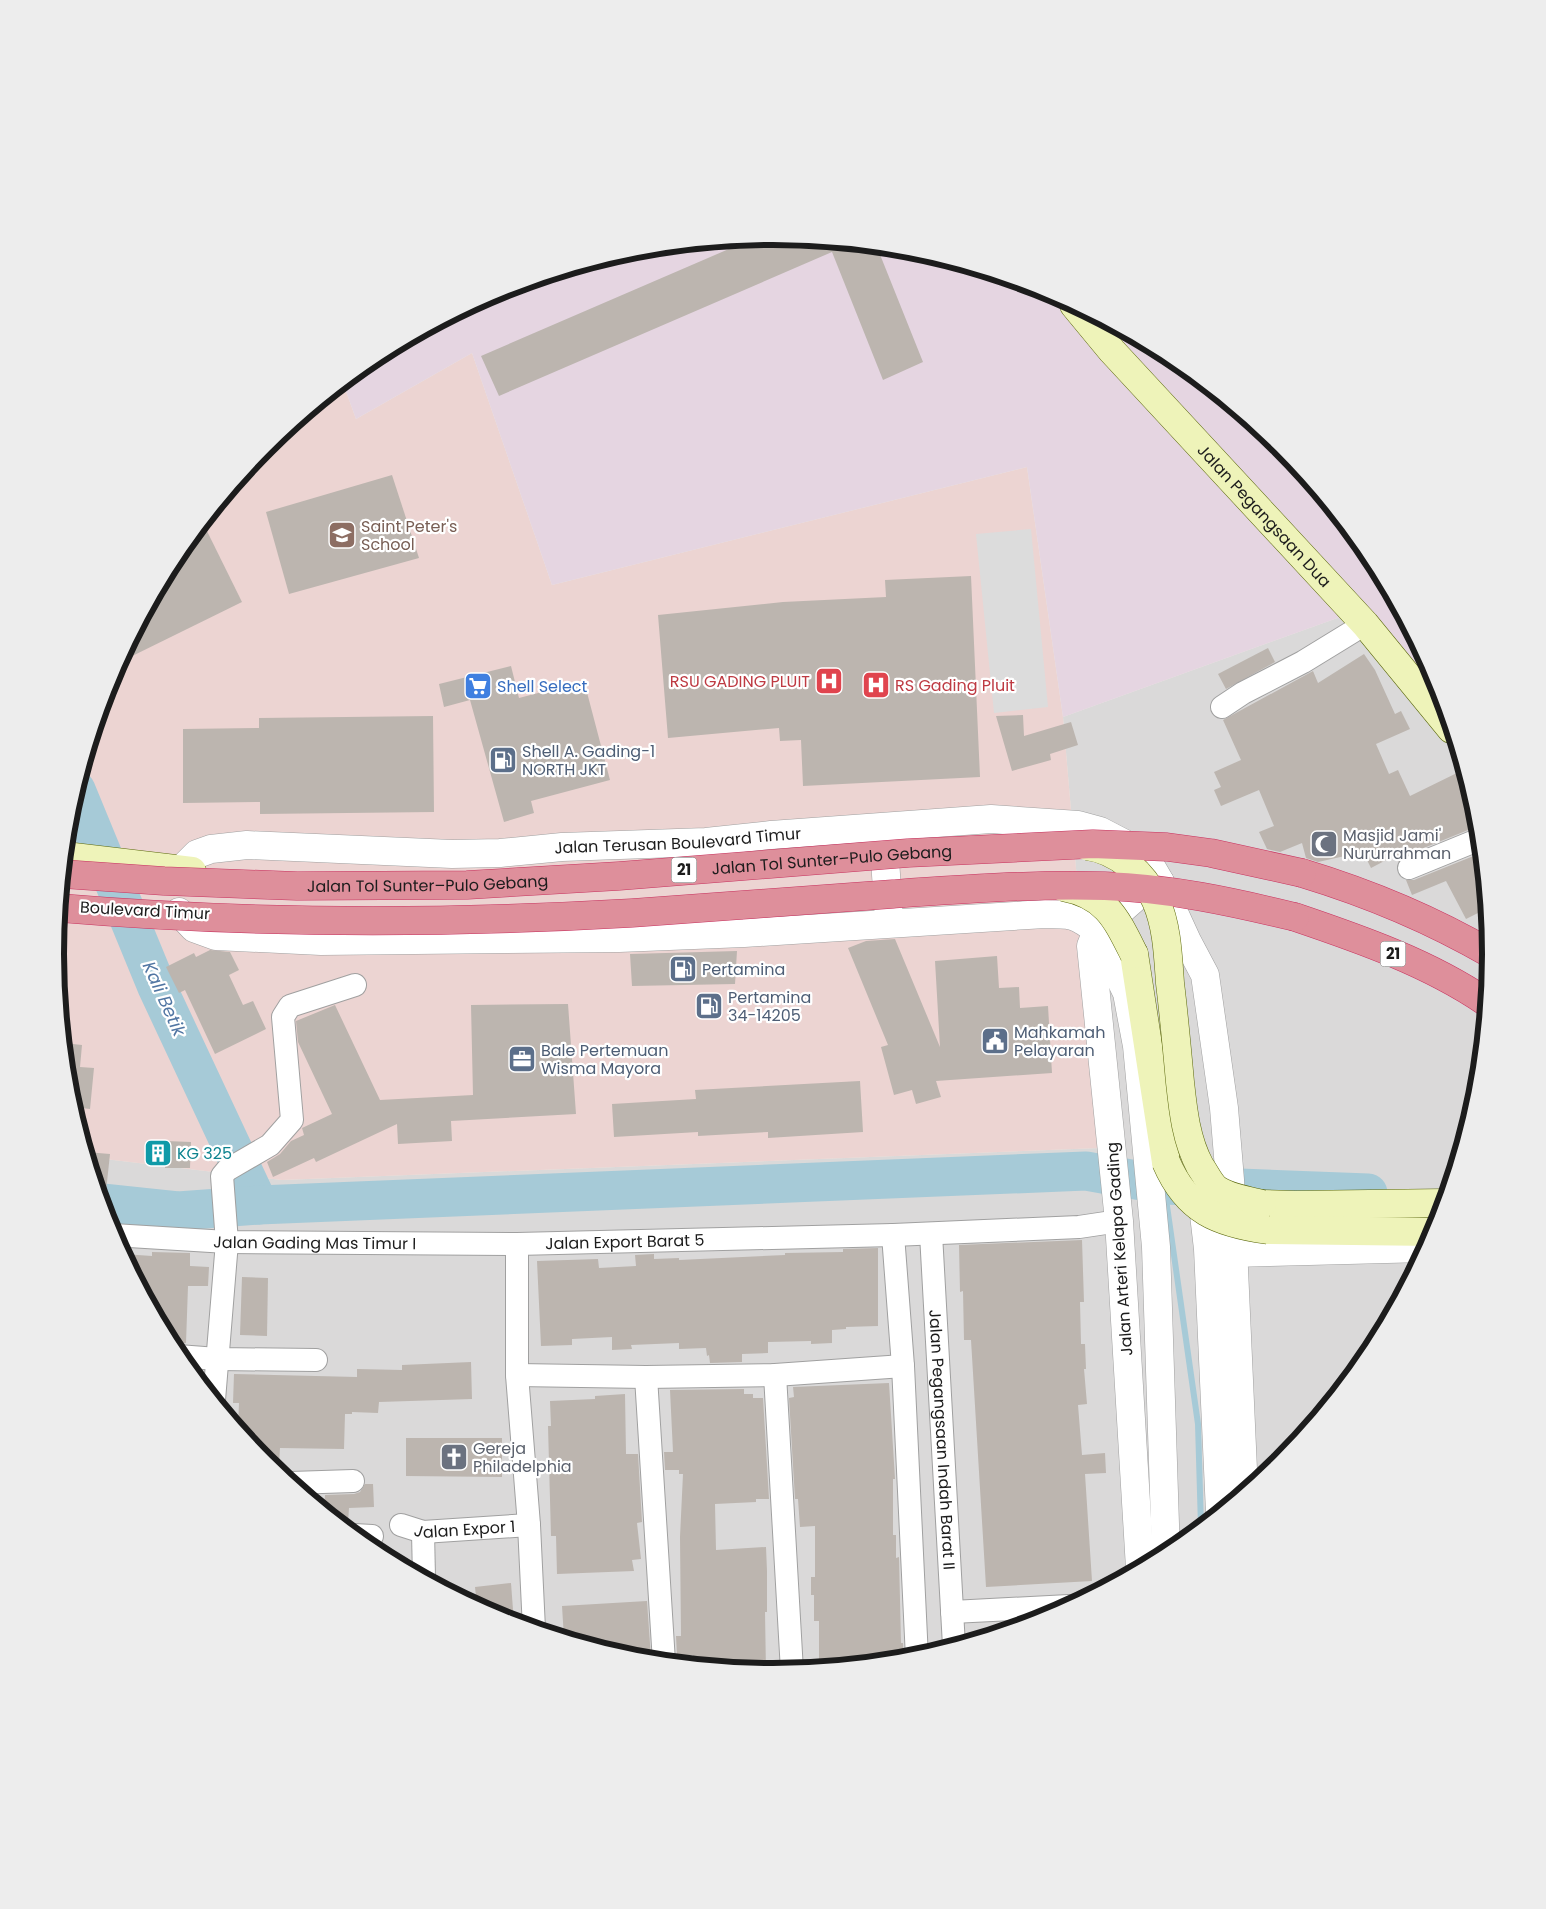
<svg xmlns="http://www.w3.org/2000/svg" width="1546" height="1909" font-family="Poppins,sans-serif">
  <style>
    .residential { fill: #dad9d9 }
    .commercial { fill: #ecd4d2 }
    .industrial { fill: #e5d5e1 }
    .parking { fill: #dcdcdc }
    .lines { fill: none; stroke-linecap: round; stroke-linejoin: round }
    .stream { stroke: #a6cad7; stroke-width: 6 }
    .river { stroke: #a6cad7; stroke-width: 39 }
    .building { fill: #bcb5af }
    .minor-casing { stroke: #a0a0a0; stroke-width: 24 }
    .tertiary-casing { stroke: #a0a0a0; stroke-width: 29 }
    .secondary-casing { stroke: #5b680d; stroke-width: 29 }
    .motorway-casing { stroke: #c8325f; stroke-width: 29 }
    .minor { stroke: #fff; stroke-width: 22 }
    .tertiary { stroke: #fff; stroke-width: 28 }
    .secondary { stroke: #eef3b9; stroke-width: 28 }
    .motorway { stroke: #de8f9b; stroke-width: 28 }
    .secondary-bridge-casing { stroke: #5b680d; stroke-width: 29; stroke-linecap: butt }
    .motorway-bridge-casing { stroke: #c8325f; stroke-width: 29; stroke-linecap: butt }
    .secondary-bridge { stroke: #eef3b9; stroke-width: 28 }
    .motorway-bridge { stroke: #de8f9b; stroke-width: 28 }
    .labels { text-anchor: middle; stroke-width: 4.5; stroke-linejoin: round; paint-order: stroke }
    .shield { fill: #fff; stroke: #606060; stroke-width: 1 }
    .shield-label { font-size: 15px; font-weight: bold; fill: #1c1c1c }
    .street-label { font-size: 16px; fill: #1c1c1c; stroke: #fff }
    .education-label { font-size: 16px; fill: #785e54; stroke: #fff; text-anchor: start }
    .health-label { font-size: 16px; fill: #be3a42; stroke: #fff; text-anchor: end }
    .shop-label { font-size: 16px; fill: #366cbe; stroke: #fff; text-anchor: start }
    .service-label { font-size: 16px; fill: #4e5e75; stroke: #fff; text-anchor: start }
    .worship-label { font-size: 16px; fill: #5b616d; stroke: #fff; text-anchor: start }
    .culture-label { font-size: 16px; fill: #0d838f; stroke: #fff; text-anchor: start }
    .water-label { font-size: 18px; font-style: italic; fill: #5176a3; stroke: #fff }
    .rim { fill: none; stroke: #1c1c1c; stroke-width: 6 }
  </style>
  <rect width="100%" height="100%" fill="#ece9e2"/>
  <polygon class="residential" points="1343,616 1455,740 1477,815 1491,955 1477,1095 1436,1230 1370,1354 1280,1462 1172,1552 1048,1618 913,1659 773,1672 633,1659 498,1618 374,1551 265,1462 176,1353 110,1229 88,1157 282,1180 1100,1148 1063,717"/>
  <polygon class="commercial" points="472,353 552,585 1027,467 1063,717 1100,1148 282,1180 88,1157 69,1094 55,954 69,814 110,679 176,555 266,447 343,383 356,419"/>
  <polygon class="industrial" points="773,237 913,250 1048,291 1172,358 1281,447 1370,556 1436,680 1455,740 1343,616 1063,717 1027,467 552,585 472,353 356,419 343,383 374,357 498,291 633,250"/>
  <polygon class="parking" points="1031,529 1048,707 994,713 976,534"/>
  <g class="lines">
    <polyline class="stream" points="1164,1185 1198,1424 1201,1527"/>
    <g class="river">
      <polyline points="76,790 157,987 259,1205"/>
      <polyline points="102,1203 178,1211 259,1205 1086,1171 1164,1185 1368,1193"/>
    </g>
  </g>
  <g class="building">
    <polygon points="773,236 877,247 923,362 883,380 832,252 499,396 481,356 752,239"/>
    <polygon points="392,475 419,558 289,594 266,512"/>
    <polygon points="203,523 242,602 118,663 176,555"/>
    <polygon points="971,576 980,777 803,786 801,740 780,741 779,728 668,738 658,615 783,602 886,597 885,580"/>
    <polygon points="1268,648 1275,662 1226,689 1218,674"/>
    <polygon points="1364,654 1375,670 1395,714 1401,711 1410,729 1376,744 1389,774 1398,770 1410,796 1461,771 1468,784 1473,802 1471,803 1477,817 1478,826 1404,856 1398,862 1396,857 1393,858 1392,857 1371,868 1363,852 1318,862 1306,858 1302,843 1280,852 1267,849 1259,832 1274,826 1259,790 1221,806 1214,790 1221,787 1214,772 1241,760 1223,720 1313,671 1318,683"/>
    <polygon points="511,666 519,698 584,681 610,780 531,801 534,813 504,822 470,700 444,707 439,684"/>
    <polygon points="1023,715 1024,736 1071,722 1078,745 1050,754 1051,760 1012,771 996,716"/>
    <polygon points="433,716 434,812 260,814 260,802 183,803 183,729 259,728 259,718"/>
    <polygon points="1481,853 1486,909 1466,919 1446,881 1412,895 1406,880 1414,880"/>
    <polygon points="895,939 940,1047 935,961 997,956 999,988 1019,987 1020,1008 1048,1006 1052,1073 936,1081 941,1097 916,1104 912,1090 894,1095 881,1047 888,1045 848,948 866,941"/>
    <polygon points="210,950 230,952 239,970 229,975 243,1005 253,1001 266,1029 215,1054 185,990 179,993 166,967 194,953 196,957"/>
    <polygon points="737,951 735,984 632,986 630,954"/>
    <polygon points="568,1004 576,1114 451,1121 452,1141 398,1144 397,1124 316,1162 314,1158 273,1177 267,1162 280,1154 291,1141 304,1135 302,1128 332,1114 298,1042 296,1021 335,1005 380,1100 473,1095 471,1005"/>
    <polygon points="64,1043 82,1045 80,1067 94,1068 90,1109 73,1107 69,1094"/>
    <polygon points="860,1081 863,1132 768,1138 768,1132 698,1136 698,1132 614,1137 612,1104 696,1099 695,1090"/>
    <polygon points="166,1141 191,1142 190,1168 165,1168"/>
    <polygon points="86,1152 110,1154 104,1210"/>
    <polygon points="1082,1240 1084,1302 1080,1302 1081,1344 1085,1344 1086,1369 1084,1369 1087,1404 1078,1405 1082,1455 1105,1453 1106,1473 1085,1474 1092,1581 986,1587 971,1340 964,1340 963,1291 960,1292 959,1245"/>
    <polygon points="878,1248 878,1326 846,1327 846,1329 832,1330 832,1343 811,1344 811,1341 768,1342 768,1353 742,1354 742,1362 710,1363 709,1355 707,1356 706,1348 679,1349 679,1343 631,1345 632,1349 612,1350 612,1337 572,1339 572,1345 541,1346 537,1261 598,1259 599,1268 636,1266 635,1255 654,1254 654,1259 679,1258 679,1260 785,1255 785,1253 843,1252 843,1249"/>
    <polygon points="152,1252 190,1253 190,1266 209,1267 208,1286 188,1286 186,1343 171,1345 123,1254 152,1256"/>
    <polygon points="242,1277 268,1278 267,1336 240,1335"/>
    <polygon points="471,1362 472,1399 379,1402 378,1413 352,1412 352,1414 345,1414 344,1449 280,1448 279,1464 268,1464 238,1429 239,1403 233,1403 234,1374 357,1377 357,1369 402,1370 402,1365"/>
    <polygon points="889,1383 895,1479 893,1479 893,1535 896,1535 896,1558 899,1557 901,1643 903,1643 904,1660 819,1668 819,1621 814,1621 814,1595 811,1595 811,1577 815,1577 815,1526 800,1527 798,1499 795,1499 789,1398 794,1397 793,1387"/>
    <polygon points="744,1389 744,1394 753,1394 753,1398 763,1398 769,1499 756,1499 756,1502 715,1504 716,1550 766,1547 767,1571 767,1612 765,1612 766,1672 693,1665 693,1655 677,1656 676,1636 681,1636 680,1537 683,1474 679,1474 679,1470 665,1470 664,1452 673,1452 670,1390"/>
    <polygon points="625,1394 626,1454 638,1454 642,1522 637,1523 641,1559 632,1560 634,1571 557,1574 556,1536 551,1536 548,1426 551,1426 550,1401 595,1399 595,1396"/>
    <polygon points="406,1438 502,1438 502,1477 406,1476"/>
    <polygon points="365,1484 373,1484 374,1507 349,1508 348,1523 344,1527 324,1510 325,1495 354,1494 360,1492"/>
    <polygon points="511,1583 514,1623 498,1618 477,1606 475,1587"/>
    <polygon points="647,1601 651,1658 633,1659 564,1638 562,1606"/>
  </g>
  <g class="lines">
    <g class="minor-casing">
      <g id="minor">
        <polyline points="1222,707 1243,693 1303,662 1365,624"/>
        <polyline points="1409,868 1480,839"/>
        <path id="s1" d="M931 1234 954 1646"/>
        <path id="s2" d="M113 1235 227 1242 517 1244 893 1235 1079 1227 1119 1221"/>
        <polyline points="893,1235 903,1366 917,1658"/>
        <polyline points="517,1244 517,1375 529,1525 534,1629"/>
        <polyline points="178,1356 217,1359 316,1360"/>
        <polyline points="517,1375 646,1377 775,1375 903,1366"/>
        <polyline points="775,1375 792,1671"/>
        <polyline points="646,1377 664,1662"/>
        <polyline points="214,1400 227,1242 222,1176 227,1170 270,1145 292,1120 283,1017 290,1006 355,985"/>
        <polyline points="291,1483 353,1481"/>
        <path id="s3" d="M401 1525 423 1532 529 1525"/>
        <polyline points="423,1532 424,1578"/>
        <polyline points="354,1535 372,1536"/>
        <polyline points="952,1612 1069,1606"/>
      </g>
    </g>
    <g class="tertiary-casing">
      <g id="tertiary">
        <polyline points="883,831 889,918"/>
        <path id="s4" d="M181 870 197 854 211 849 247 845 452 854 500 853 562 847 706 842 771 835 991 819 1078 825 1100 831 1125 844 1149 863 1160 882 1187 941 1205 975 1224 1108 1230 1180 1244 1492"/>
        <path d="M179 912 194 928 216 936 321 941 619 938 744 933 1045 914C1071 914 1076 914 1097 931L1127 993 1137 1046 1156 1247 1166 1555"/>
        <polyline points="1201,1189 1208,1249 1220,1512"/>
        <polyline points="1233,1253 1426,1248"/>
        <polyline points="1140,1568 1119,1221 1091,946 1097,931 1137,896 1160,882"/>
      </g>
    </g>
    <g class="secondary-casing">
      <g id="secondary">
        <path id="s5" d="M1074 305 1112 351 1365 624 1451 729"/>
        <polyline points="65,856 192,871"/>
        <polyline points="1134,954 1166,1162"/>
        <polyline points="1262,1204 1295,1205 1444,1203"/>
        <polyline points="1268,1230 1435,1232"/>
      </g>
    </g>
    <g class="motorway-casing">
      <g id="motorway">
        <path d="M1302 873C1368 893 1431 919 1491 954"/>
        <path d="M1295 917C1360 939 1429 963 1486 1002"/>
      </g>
    </g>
    <use href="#minor" class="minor"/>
    <use href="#tertiary" class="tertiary"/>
    <use href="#secondary" class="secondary"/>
    <use href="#motorway" class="motorway"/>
    <g class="secondary-bridge-casing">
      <g id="secondary-bridge">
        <path d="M1087 846C1117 850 1144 873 1156 901 1167 926 1168 955 1170 983 1174 1016 1177 1049 1180 1082 1183 1110 1186 1140 1200 1166 1205 1173 1209 1182 1215 1188 1227 1198 1248 1200 1262 1204"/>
        <path d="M1063 887C1106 895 1116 918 1134 954"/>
        <path d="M1166 1162C1187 1211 1218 1223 1268 1230"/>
      </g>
    </g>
    <g class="motorway-bridge-casing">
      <g id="motorway-bridge">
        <path id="s6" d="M63 874 164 881 297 886 467 885 619 876 908 853 1093 844 1167 847 1211 853 1302 873"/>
        <path d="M60 908C250 924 441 924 632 913 719 907 806 900 893 894 964 889 1034 884 1105 886 1169 888 1233 902 1295 917"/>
      </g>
    </g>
    <use href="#secondary-bridge" class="secondary-bridge"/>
    <use href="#motorway-bridge" class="motorway-bridge"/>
  </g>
  <defs>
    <g id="school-square" transform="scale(1.4375)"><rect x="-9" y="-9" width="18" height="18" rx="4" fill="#8d6e63" stroke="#fff"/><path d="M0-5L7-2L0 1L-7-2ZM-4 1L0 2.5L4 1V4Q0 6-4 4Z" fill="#fff"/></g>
    <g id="hospital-square" transform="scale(1.4375)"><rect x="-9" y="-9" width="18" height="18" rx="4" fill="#e0444e" stroke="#fff"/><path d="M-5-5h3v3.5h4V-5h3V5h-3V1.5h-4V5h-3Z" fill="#fff"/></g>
    <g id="supermarket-square" transform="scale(1.4375)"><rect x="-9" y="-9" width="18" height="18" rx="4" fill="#3f7fe0" stroke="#fff"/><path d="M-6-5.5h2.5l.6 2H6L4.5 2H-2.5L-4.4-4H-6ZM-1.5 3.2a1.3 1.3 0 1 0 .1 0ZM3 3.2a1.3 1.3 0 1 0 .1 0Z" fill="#fff"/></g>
    <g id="fuel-square" transform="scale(1.4375)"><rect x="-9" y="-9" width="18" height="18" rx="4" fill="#5c6f8a" stroke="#fff"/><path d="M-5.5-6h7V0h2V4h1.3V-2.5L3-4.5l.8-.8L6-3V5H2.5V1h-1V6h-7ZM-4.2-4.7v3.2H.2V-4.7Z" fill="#fff"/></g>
    <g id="mosque-square" transform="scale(1.4375)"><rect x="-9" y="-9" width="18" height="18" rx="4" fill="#6b7280" stroke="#fff"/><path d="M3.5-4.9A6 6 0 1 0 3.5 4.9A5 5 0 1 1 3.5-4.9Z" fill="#fff"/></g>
    <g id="civic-square" transform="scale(1.4375)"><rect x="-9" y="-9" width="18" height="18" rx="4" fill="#5c6f8a" stroke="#fff"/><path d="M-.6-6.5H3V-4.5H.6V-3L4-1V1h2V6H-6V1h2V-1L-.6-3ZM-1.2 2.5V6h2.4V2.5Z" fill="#fff"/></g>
    <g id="office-square" transform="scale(1.4375)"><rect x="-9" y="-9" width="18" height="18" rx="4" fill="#5c6f8a" stroke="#fff"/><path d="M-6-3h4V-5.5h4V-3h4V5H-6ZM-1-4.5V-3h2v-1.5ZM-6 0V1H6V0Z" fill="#fff"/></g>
    <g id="building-square" transform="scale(1.4375)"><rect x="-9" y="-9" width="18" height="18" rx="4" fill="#0f9aa8" stroke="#fff"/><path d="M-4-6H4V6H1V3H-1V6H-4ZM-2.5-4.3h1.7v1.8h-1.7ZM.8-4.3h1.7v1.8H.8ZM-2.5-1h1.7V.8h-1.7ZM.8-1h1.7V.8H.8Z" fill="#fff"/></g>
    <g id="church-square" transform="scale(1.4375)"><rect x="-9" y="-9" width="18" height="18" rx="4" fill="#6b7280" stroke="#fff"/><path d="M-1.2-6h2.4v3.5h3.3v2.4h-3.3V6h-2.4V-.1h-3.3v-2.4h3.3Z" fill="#fff"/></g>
  </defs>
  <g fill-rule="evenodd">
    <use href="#school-square" x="342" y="535"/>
    <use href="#hospital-square" x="829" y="681"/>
    <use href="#hospital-square" x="876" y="685"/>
    <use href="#supermarket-square" x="478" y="686"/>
    <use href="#fuel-square" x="503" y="760"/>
    <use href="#mosque-square" x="1324" y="844"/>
    <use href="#fuel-square" x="683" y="969"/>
    <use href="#fuel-square" x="709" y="1006"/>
    <use href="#civic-square" x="995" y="1041"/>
    <use href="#office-square" x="522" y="1059"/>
    <use href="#building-square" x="158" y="1153"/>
    <use href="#church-square" x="454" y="1457"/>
  </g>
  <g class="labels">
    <g class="shield">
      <rect x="671.5" y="857.5" width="25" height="25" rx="4"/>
      <rect x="1380.5" y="941.5" width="25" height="25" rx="4"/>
    </g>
    <g class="shield-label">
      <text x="684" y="875">21</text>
      <text x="1393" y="959">21</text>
    </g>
    <g class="street-label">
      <text dy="6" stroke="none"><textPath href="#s5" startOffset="284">Jalan Pegangsaan Dua</textPath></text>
      <text dy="6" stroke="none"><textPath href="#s4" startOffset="505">Jalan Terusan Boulevard Timur</textPath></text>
      <text dy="6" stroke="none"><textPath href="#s6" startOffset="770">Jalan Tol Sunter–Pulo Gebang</textPath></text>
      <text dy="6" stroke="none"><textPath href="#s6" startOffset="365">Jalan Tol Sunter–Pulo Gebang</textPath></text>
      <text transform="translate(145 910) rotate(3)" y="6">Boulevard Timur</text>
      <text dy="6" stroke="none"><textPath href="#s2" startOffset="512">Jalan Export Barat 5</textPath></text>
      <text dy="6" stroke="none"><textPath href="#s2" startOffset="202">Jalan Gading Mas Timur I</textPath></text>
      <text transform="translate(1119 1249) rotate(-94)" y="6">Jalan Arteri Kelapa Gading</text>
      <text dy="6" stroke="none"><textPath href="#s1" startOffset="206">Jalan Pegangsaan Indah Barat II</textPath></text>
      <text dy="6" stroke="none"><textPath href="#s3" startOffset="65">Jalan Expor 1</textPath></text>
    </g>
    <g class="education-label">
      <text x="361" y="532">Saint Peter's<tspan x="361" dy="18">School</tspan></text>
    </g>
    <g class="health-label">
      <text x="810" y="687">RSU GADING PLUIT</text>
      <text x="895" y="691" text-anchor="start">RS Gading Pluit</text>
    </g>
    <g class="shop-label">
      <text x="497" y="692">Shell Select</text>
    </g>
    <g class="service-label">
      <text x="522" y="757">Shell A. Gading-1<tspan x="522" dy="18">NORTH JKT</tspan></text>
      <text x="702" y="975">Pertamina</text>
      <text x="728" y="1003">Pertamina<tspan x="728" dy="18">34-14205</tspan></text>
      <text x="1014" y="1038">Mahkamah<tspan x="1014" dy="18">Pelayaran</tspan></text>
      <text x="541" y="1056">Bale Pertemuan<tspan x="541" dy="18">Wisma Mayora</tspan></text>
    </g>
    <g class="worship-label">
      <text x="1343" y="841">Masjid Jami'<tspan x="1343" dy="18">Nururrahman</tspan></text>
      <text x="473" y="1454">Gereja<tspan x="473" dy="18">Philadelphia</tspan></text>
    </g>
    <g class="culture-label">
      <text x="177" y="1159">KG 325</text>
    </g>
    <g class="water-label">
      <text transform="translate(164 999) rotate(66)" y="6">Kali Betik</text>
    </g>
  </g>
  <path d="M0 0H1546V1909H0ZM64 954a709 709 0 1 1 1418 0a709 709 0 1 1-1418 0Z" fill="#ededed" fill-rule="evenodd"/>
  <path class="rim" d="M64 954a709 709 0 1 1 1418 0a709 709 0 1 1-1418 0Z"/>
</svg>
